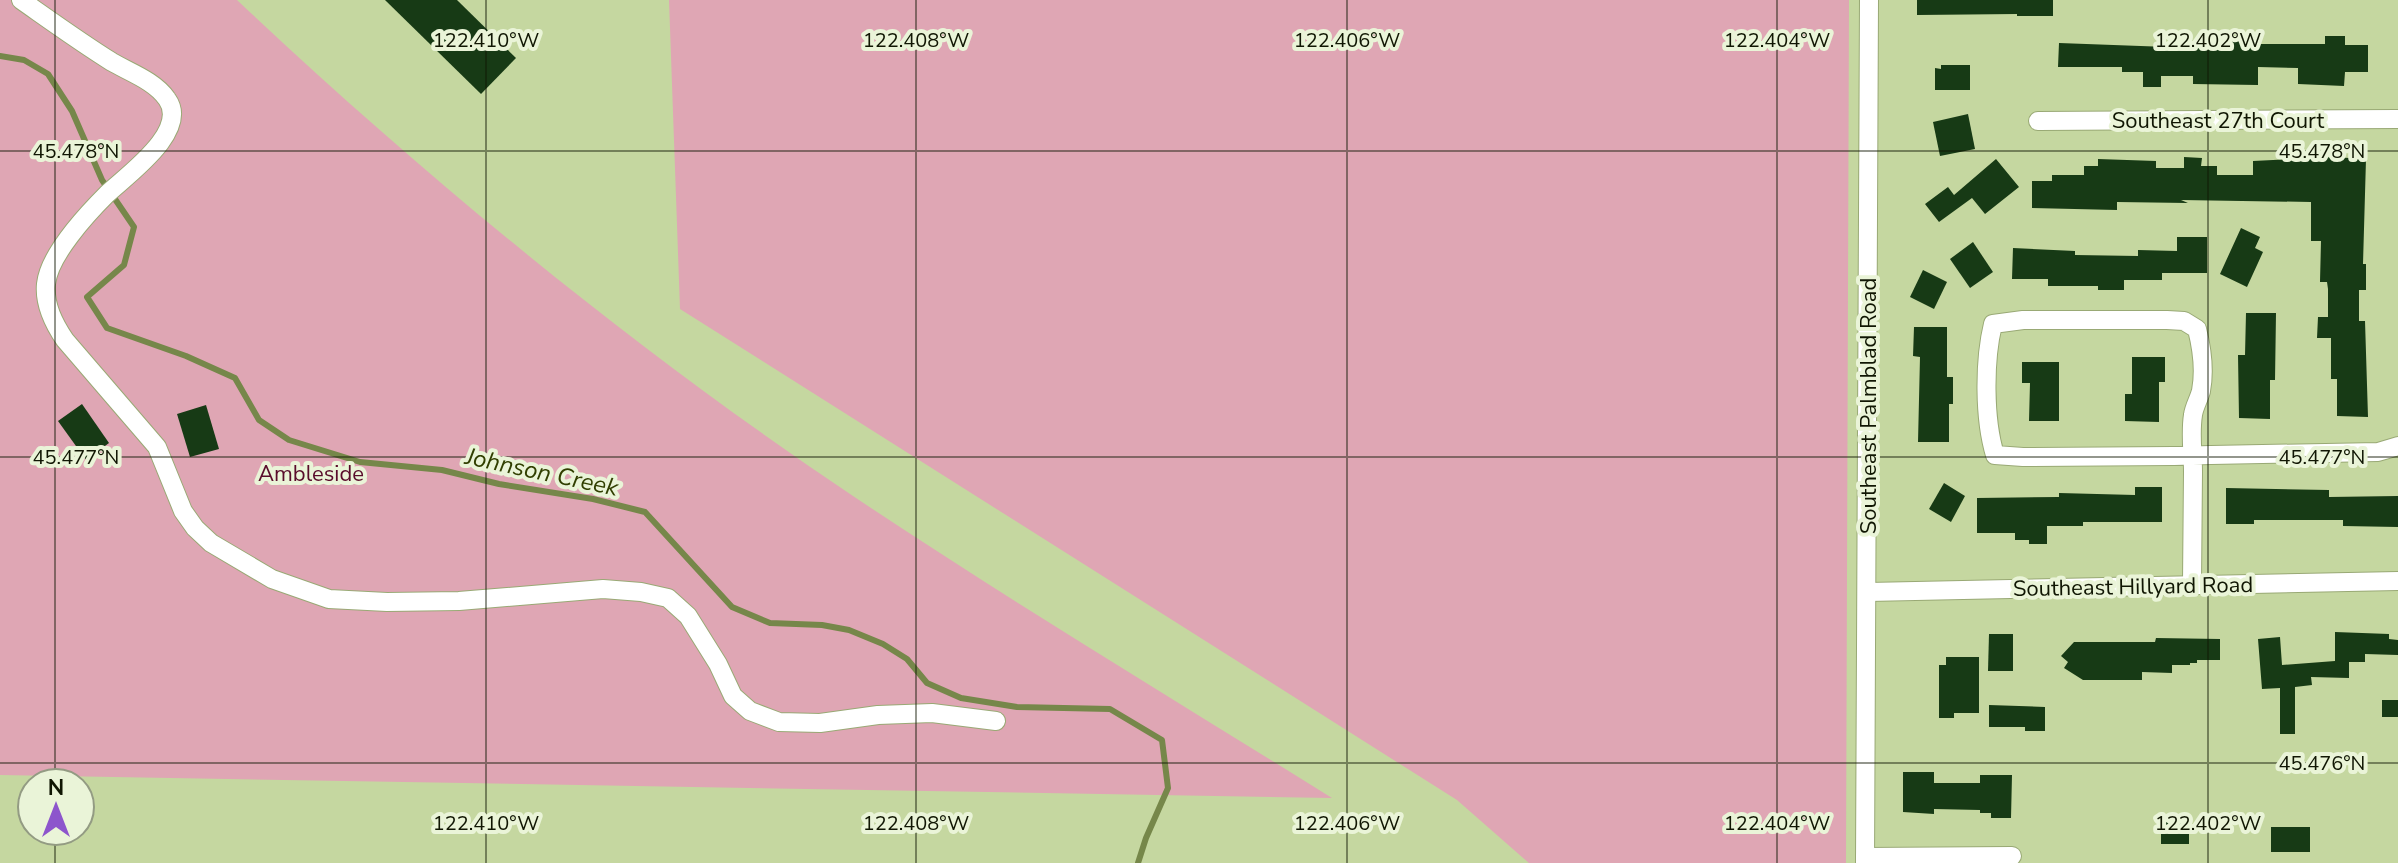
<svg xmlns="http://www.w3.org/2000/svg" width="2398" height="863" font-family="'Nunito Sans',sans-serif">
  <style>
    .green { fill: #dfa6b4 }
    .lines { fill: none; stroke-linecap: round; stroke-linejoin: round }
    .stream { stroke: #76874a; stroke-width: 6 }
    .building { fill: #173a15 }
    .minor-casing { stroke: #99a975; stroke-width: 20 }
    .minor { stroke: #fff; stroke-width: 18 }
    .ticks { fill: none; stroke: #101603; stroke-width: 2; stroke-opacity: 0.45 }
    .labels { text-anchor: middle; stroke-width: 8; stroke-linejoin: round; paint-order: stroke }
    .street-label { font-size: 22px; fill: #101603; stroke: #eaf4d8 }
    .park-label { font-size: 22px; fill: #590c2b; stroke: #eaf4d8 }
    .water-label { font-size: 24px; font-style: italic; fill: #313f01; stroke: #eaf4d8 }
    .ticks-label { font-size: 20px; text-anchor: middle; fill: #101603; stroke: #eaf4d8; stroke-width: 8; stroke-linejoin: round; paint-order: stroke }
  </style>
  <rect width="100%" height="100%" fill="#c5d7a0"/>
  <g class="green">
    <path d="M0 0H237C429 181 634 349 853 496 1010 601 1172 698 1332 798L0 775Z"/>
    <polygon points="669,0 1849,0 1846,863 1529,863 1457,800 680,309"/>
  </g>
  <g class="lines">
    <polyline class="stream" points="0,56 24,60 48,74 72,111 102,180 134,227 124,265 87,297 107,328 186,356 235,378 259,420 289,440 360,462 442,470 499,484 593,499 645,512 732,607 770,623 822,625 849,630 883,644 907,659 927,683 961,698 1017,707 1110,709 1162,740 1168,788 1146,838 1138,863"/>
  </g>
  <g class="building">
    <polygon points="385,0 457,0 516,58 481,94"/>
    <polygon points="1917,0 2053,0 2053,16 2017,16 2017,14 1917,15"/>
    <polygon points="2325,36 2345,36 2345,45 2368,45 2368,72 2345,72 2344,86 2298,84 2298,68 2258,67 2258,85 2193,84 2193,76 2161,76 2161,87 2143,87 2143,72 2122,72 2122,67 2058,67 2059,43 2195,48 2195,44 2227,44 2227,40 2258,40 2258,44 2325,44"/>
    <polygon points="1941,65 1970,65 1970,90 1935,90 1935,68 1941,69"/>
    <polygon points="1968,114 1975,149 1940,156 1933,122"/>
    <polygon points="2184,157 2202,158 2201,166 2217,166 2217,175 2253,175 2253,161 2333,157 2366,159 2363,264 2366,264 2366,290 2359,290 2359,321 2365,321 2368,417 2337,416 2337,379 2331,379 2331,338 2317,338 2318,317 2328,317 2328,289 2327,282 2320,282 2321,241 2311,241 2311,202 2181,200 2188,203 2117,202 2117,210 2032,208 2032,181 2052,181 2052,175 2084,175 2084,166 2098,166 2098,159 2156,161 2156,168 2184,168"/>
    <polygon points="1996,159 2019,187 1985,214 1972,198 1939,222 1925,204 1948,187 1954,195"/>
    <polygon points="2241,228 2260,237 2255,248 2263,252 2247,287 2220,274"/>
    <polygon points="2177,237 2207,237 2207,273 2162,273 2162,280 2124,280 2124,290 2098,290 2098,286 2048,286 2048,279 2012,279 2013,248 2075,251 2075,255 2138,256 2138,250 2177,251"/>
    <polygon points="1973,242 1993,272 1970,288 1950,259"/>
    <polygon points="1923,270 1947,282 1934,309 1910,297"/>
    <polygon points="2246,313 2276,313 2275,380 2270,380 2270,419 2239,418 2238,355 2245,355"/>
    <polygon points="1914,327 1947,327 1947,377 1953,377 1953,404 1949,404 1949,442 1918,442 1920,357 1913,356"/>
    <polygon points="2132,357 2165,357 2165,382 2159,382 2159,422 2125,421 2125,394 2132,394"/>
    <polygon points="2022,362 2059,362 2059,421 2029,421 2030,383 2022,383"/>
    <polygon points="82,404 109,443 86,460 58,421"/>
    <polygon points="206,405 219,449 190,457 177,414"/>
    <polygon points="1944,483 1965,496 1951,522 1929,509"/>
    <polygon points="2135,487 2162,487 2162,522 2083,522 2083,526 2047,526 2047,544 2029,544 2029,540 2015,540 2015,533 1977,533 1977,498 2059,497 2059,493 2135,495"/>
    <polygon points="2226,488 2329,490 2329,497 2398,496 2398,527 2343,526 2343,520 2254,520 2254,524 2226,524"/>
    <polygon points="2335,632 2389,634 2389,639 2398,640 2398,655 2365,654 2365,662 2349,662 2349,678 2311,677 2312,685 2295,687 2295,734 2280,734 2280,688 2262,689 2258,639 2280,637 2282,665 2335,661"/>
    <polygon points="1989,634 2013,634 2013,671 1988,671"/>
    <polygon points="2156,638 2220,639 2220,660 2197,660 2197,663 2190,663 2190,665 2172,665 2172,673 2142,672 2142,680 2083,680 2064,668 2068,662 2061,656 2074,642 2155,642"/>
    <polygon points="1946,657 1979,657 1979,713 1954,713 1954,718 1939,718 1939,665 1946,665"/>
    <rect x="2382" y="700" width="16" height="17"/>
    <polygon points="1989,705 2045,707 2045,731 2025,731 2025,727 1989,727"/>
    <polygon points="1903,772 1934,772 1934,783 1980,783 1980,775 2012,775 2011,818 1991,818 1991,813 1980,813 1980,810 1934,809 1934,814 1903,812"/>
    <rect x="2161" y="816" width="28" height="28"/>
    <rect x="2271" y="827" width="39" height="25"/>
  </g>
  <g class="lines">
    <g class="minor-casing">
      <g id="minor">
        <path d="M21 0C51 21 80 42 112 62 129 72 155 81 167 99 190 131 127 175 107 194 87 214 49 255 46 284 44 304 54 324 65 340L157 447 183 511 195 528 211 543 272 579 329 599 387 602 459 601 603 589 641 592 668 598 688 616 718 664 733 696 750 711 779 722 820 723 878 715 932 713 996 721"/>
        <polyline points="2038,121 2398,119"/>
        <path d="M2192 584 2193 472C2193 453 2190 433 2193 415 2194 407 2199 399 2201 391 2205 370 2202 349 2197 329L2184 321 2167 320H2023L1993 324C1984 361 1984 419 1995 455L2023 457 2174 456 2211 455 2378 452 2398 446"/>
        <polyline points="1868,592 2398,581"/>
        <polyline points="1865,857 2012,856"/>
        <polyline points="1865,863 1869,0"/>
      </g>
    </g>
    <use href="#minor" class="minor"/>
  </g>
  <path class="ticks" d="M55 0V783M486 0V863M916 0V863M1347 0V863M1777 0V863M2208 0V863M0 151H2398M0 457H2398M0 763H2398M55 831V863"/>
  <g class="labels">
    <g class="street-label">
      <text x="2218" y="128">Southeast 27th Court</text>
      <text transform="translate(1868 406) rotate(-90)" y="8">Southeast Palmblad Road</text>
      <text transform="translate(2133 586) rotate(-1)" y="8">Southeast Hillyard Road</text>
    </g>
    <g class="park-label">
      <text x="311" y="481">Ambleside</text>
    </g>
    <g class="water-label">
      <text transform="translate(542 472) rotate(12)" y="8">Johnson Creek</text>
    </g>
  </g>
  <g class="ticks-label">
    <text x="486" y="47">122.410°W</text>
    <text x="916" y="47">122.408°W</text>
    <text x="1347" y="47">122.406°W</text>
    <text x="1777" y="47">122.404°W</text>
    <text x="2208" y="47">122.402°W</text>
    <text x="76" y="158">45.478°N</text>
    <text x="2322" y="158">45.478°N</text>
    <text x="76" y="464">45.477°N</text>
    <text x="2322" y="464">45.477°N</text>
    <text x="2322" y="770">45.476°N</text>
    <text x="486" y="830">122.410°W</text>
    <text x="916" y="830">122.408°W</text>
    <text x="1347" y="830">122.406°W</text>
    <text x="1777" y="830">122.404°W</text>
    <text x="2208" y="830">122.402°W</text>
  </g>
  <g transform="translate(56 807)"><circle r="38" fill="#eaf4d8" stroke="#939b83" stroke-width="2"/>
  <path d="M0-6L14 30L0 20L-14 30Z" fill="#8d55cc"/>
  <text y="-12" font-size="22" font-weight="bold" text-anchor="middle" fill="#101603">N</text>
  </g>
</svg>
